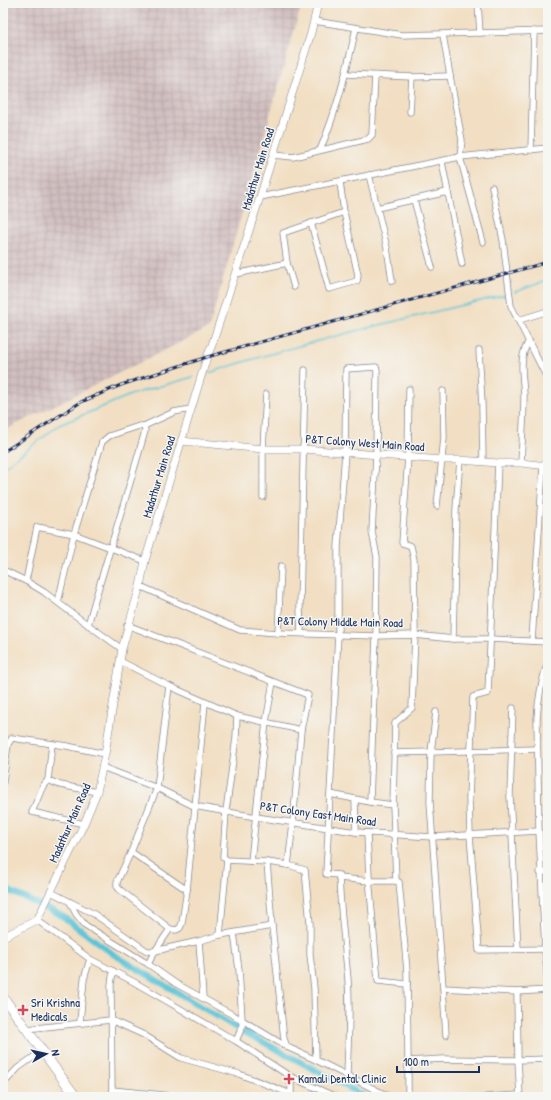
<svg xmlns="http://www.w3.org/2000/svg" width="551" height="1100" font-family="'Patrick Hand',sans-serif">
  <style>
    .industrial { fill: url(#industrial-grid) }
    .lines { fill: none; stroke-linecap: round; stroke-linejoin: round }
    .stream { stroke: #5cc4d8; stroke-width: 1.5 }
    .canal { stroke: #5cc4d8; stroke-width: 6 }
    .minor-casing { stroke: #868790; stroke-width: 7 }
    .tertiary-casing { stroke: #868790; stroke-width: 8 }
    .primary-casing { stroke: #868790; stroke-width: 10 }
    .minor { stroke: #fff; stroke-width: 5.5 }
    .tertiary { stroke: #fff; stroke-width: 7 }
    .primary { stroke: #fff; stroke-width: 9 }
    .rail-casing { stroke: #1b2f5e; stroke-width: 3 }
    .rail { stroke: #f6f6f2; stroke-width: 1.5; stroke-dasharray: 4.5; stroke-linecap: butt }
    .poi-dot { fill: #d1495b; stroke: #f6f6f2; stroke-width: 1.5 }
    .labels { text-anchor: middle; stroke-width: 3; stroke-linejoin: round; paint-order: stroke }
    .street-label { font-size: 12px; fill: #1b2f5e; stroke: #f6f6f2 }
    .poi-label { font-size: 12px; fill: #1b2f5e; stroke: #f6f6f2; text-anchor: start }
  </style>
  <defs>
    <pattern id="industrial-grid" width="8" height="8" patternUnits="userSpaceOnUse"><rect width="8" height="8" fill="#d1bfbf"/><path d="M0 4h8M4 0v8" fill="none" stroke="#b3a4a7"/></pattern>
  </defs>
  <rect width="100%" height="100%" fill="#f6f6f2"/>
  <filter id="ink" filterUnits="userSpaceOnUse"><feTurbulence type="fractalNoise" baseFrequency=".025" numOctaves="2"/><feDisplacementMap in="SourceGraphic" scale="8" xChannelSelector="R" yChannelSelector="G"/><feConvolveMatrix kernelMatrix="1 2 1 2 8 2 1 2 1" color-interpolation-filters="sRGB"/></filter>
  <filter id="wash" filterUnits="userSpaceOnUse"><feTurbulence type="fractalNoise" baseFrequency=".012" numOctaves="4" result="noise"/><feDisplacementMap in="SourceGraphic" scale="16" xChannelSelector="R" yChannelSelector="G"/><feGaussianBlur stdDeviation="0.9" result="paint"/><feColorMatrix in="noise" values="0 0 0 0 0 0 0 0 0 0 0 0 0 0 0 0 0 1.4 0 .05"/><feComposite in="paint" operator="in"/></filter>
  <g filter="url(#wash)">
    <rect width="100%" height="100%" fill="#f2dfc3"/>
    <polygon class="industrial" points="3,3 302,3 209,328 3,431"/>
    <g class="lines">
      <g class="stream">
        <polyline points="515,292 548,280"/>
        <path d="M209 373C306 341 405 319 505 295"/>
        <polyline points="3,468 59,425 133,394 193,377"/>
      </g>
      <polyline class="canal" points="3,888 61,915 113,954 233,1026 366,1097"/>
    </g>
  </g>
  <g filter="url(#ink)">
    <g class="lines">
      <g class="minor-casing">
        <g id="minor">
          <polyline points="478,3 480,33"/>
          <polyline points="314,21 402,35 548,31"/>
          <polyline points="443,35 450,76 462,140 460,157 483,242"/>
          <polyline points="346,74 412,77 450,76"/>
          <polyline points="410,112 412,77"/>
          <path d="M320 150C337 111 347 69 356 28"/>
          <polyline points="531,150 534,31"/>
          <polyline points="273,155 293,157 368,139 372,135 375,76"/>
          <polyline points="442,162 462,264"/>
          <polyline points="369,175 387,248 392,281"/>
          <polyline points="492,187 503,240 511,306 548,380"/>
          <polyline points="260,197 460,157 548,148"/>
          <polyline points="414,200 432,267"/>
          <polyline points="377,208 447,192"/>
          <polyline points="311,223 329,289 357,281 358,275 344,212 340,182"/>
          <polyline points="236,274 287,263"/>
          <polyline points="294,287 287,263 283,233 344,212"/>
          <polyline points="519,320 548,311"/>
          <polyline points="479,350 482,405 483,462"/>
          <polyline points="409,389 408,457 402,543 411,546 414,560 415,635 412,708 395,723 393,805 396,881 399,882 407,971 408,1061 443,1059 518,1060 520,1097"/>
          <path d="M498 463 488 693 473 697 469 799 470 835 479 950 545 949 539 831 537 719C538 699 541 682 548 662"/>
          <path d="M521 463C522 440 524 418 524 395 523 376 518 358 529 341"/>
          <polyline points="263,497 263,449 266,394"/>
          <polyline points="437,506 444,438 443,391"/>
          <polyline points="3,570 26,581 44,592 69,611 122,649"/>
          <polyline points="26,581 37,527 74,534 145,561"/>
          <polyline points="140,586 240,630 278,633 376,636 415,635 453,639 491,639 548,642"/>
          <polyline points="58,602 74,534 102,442 109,436 139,426 144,426 174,412 191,409"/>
          <path d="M88 625C106 560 127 496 145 431L144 426"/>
          <polyline points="127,625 308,695 301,730 293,823 288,865 267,862"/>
          <polyline points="278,633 281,566"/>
          <polyline points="301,633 300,608 305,370"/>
          <polyline points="453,639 456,509 460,460"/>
          <polyline points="532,641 543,466"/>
          <polyline points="120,661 169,686 237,716 301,730"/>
          <polyline points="169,686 157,788 131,852 117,882 117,886 119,889 170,929 176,930 180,928 182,923 187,890 205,703"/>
          <polyline points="513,708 510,796 518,949"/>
          <polyline points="52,744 48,780 60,785 97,792"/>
          <polyline points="537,749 431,752 430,802 443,988 517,992 548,990"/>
          <polyline points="394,753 431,752 436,712"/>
          <polyline points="102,767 157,788 194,806 256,817 356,832 432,837 539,831"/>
          <polyline points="48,780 43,786 32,812 84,824"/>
          <polyline points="3,782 8,744 12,738 67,746 105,754"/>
          <polyline points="330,794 370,802 393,805"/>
          <polyline points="355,800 356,832"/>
          <polyline points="367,833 369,878 378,981 407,984"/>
          <polyline points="131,852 187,890"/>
          <polyline points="251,861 266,722 273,682"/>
          <polyline points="288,865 305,870 310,923 310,955 314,988 316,1060"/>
          <polyline points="540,872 548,872"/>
          <polyline points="339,878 369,881 396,881"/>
          <polyline points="51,892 94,914 147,951 155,951 199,941"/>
          <polyline points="70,902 76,914 85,925 148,964 175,983 242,1020 287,1047 316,1060 390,1097"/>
          <polyline points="37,920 90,959 134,982 236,1041 291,1077 336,1097"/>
          <polyline points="272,926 284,1039 287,1047"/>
          <polyline points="234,933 239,970 242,1020 242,1027 236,1041"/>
          <polyline points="220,935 227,860"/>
          <polyline points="545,949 548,987"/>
          <polyline points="148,964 155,951 170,929"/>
          <polyline points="443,988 446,1035"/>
          <polyline points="517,992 518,1060 548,1059"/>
          <polyline points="203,998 199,941 220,935 272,926 267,862 227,860 223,857 226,811 236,738 237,716"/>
          <polyline points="80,1022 84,979 90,959"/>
          <polyline points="26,1029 111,1020 144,1035 181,1058 239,1074 291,1094"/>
          <path d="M347 1076C348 1041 351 1004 347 969 344 938 340 907 339 875L326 874 338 634V547L345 453 346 369 376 367 377 370 376 455 372 532 377 557 376 636 370 802"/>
          <polyline points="3,1084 18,1068 42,1051"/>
          <polyline points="112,1090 184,1097"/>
          <polyline points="291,1096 291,1077"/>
          <polyline points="112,1097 111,985 113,971"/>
          <polyline points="408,1097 408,1061"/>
          <polyline points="486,1097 520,1095"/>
        </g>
      </g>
      <g class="tertiary-casing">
        <g id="tertiary">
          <polyline points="181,441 263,449 303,449 442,460 460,460 498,463 521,463 548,466"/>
          <polyline points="3,937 37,920 84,824 97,792 105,754 122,649 140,586 145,561 207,357 212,345 260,197 311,33 318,3"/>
        </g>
      </g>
      <g class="primary-casing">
        <polyline id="primary" points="3,997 76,1097"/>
      </g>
      <use href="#minor" class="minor"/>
      <use href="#tertiary" class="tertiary"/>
      <use href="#primary" class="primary"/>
      <g class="rail-casing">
        <polyline id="rail" points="3,452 81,402 121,385 207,357 548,262"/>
      </g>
      <use href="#rail" class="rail"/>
    </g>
  </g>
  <g class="poi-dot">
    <path d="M21 1004h4v4h4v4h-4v4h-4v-4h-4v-4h4z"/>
    <path d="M287 1073h4v4h4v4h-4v4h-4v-4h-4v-4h4z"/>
  </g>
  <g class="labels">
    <g class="street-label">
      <text transform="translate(258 169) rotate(-73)" y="4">Madathur Main Road</text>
      <text transform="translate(365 443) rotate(4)" y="4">P&amp;T Colony West Main Road</text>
      <text transform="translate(159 477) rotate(-73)" y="4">Madathur Main Road</text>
      <text transform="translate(340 622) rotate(1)" y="4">P&amp;T Colony Middle Main Road</text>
      <text transform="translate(318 814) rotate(8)" y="4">P&amp;T Colony East Main Road</text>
      <text transform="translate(70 823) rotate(-66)" y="4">Madathur Main Road</text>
    </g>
    <g class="poi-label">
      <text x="31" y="1007">Sri Krishna<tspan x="31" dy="14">Medicals</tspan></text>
      <text x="298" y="1083">Kamali Dental Clinic</text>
    </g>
  </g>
  <rect width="551" height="1100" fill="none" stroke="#f6f6f2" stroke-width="16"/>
  <g transform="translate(46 1054) rotate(82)" stroke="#f6f6f2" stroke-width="3" paint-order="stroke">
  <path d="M0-3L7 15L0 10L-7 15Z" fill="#1b2f5e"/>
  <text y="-6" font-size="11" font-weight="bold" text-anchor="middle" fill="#1b2f5e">N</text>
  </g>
  <path d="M397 1066v6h82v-6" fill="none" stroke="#1b2f5e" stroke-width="2"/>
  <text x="403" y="1066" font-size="12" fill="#1b2f5e" stroke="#f6f6f2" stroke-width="3" paint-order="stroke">100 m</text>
</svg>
